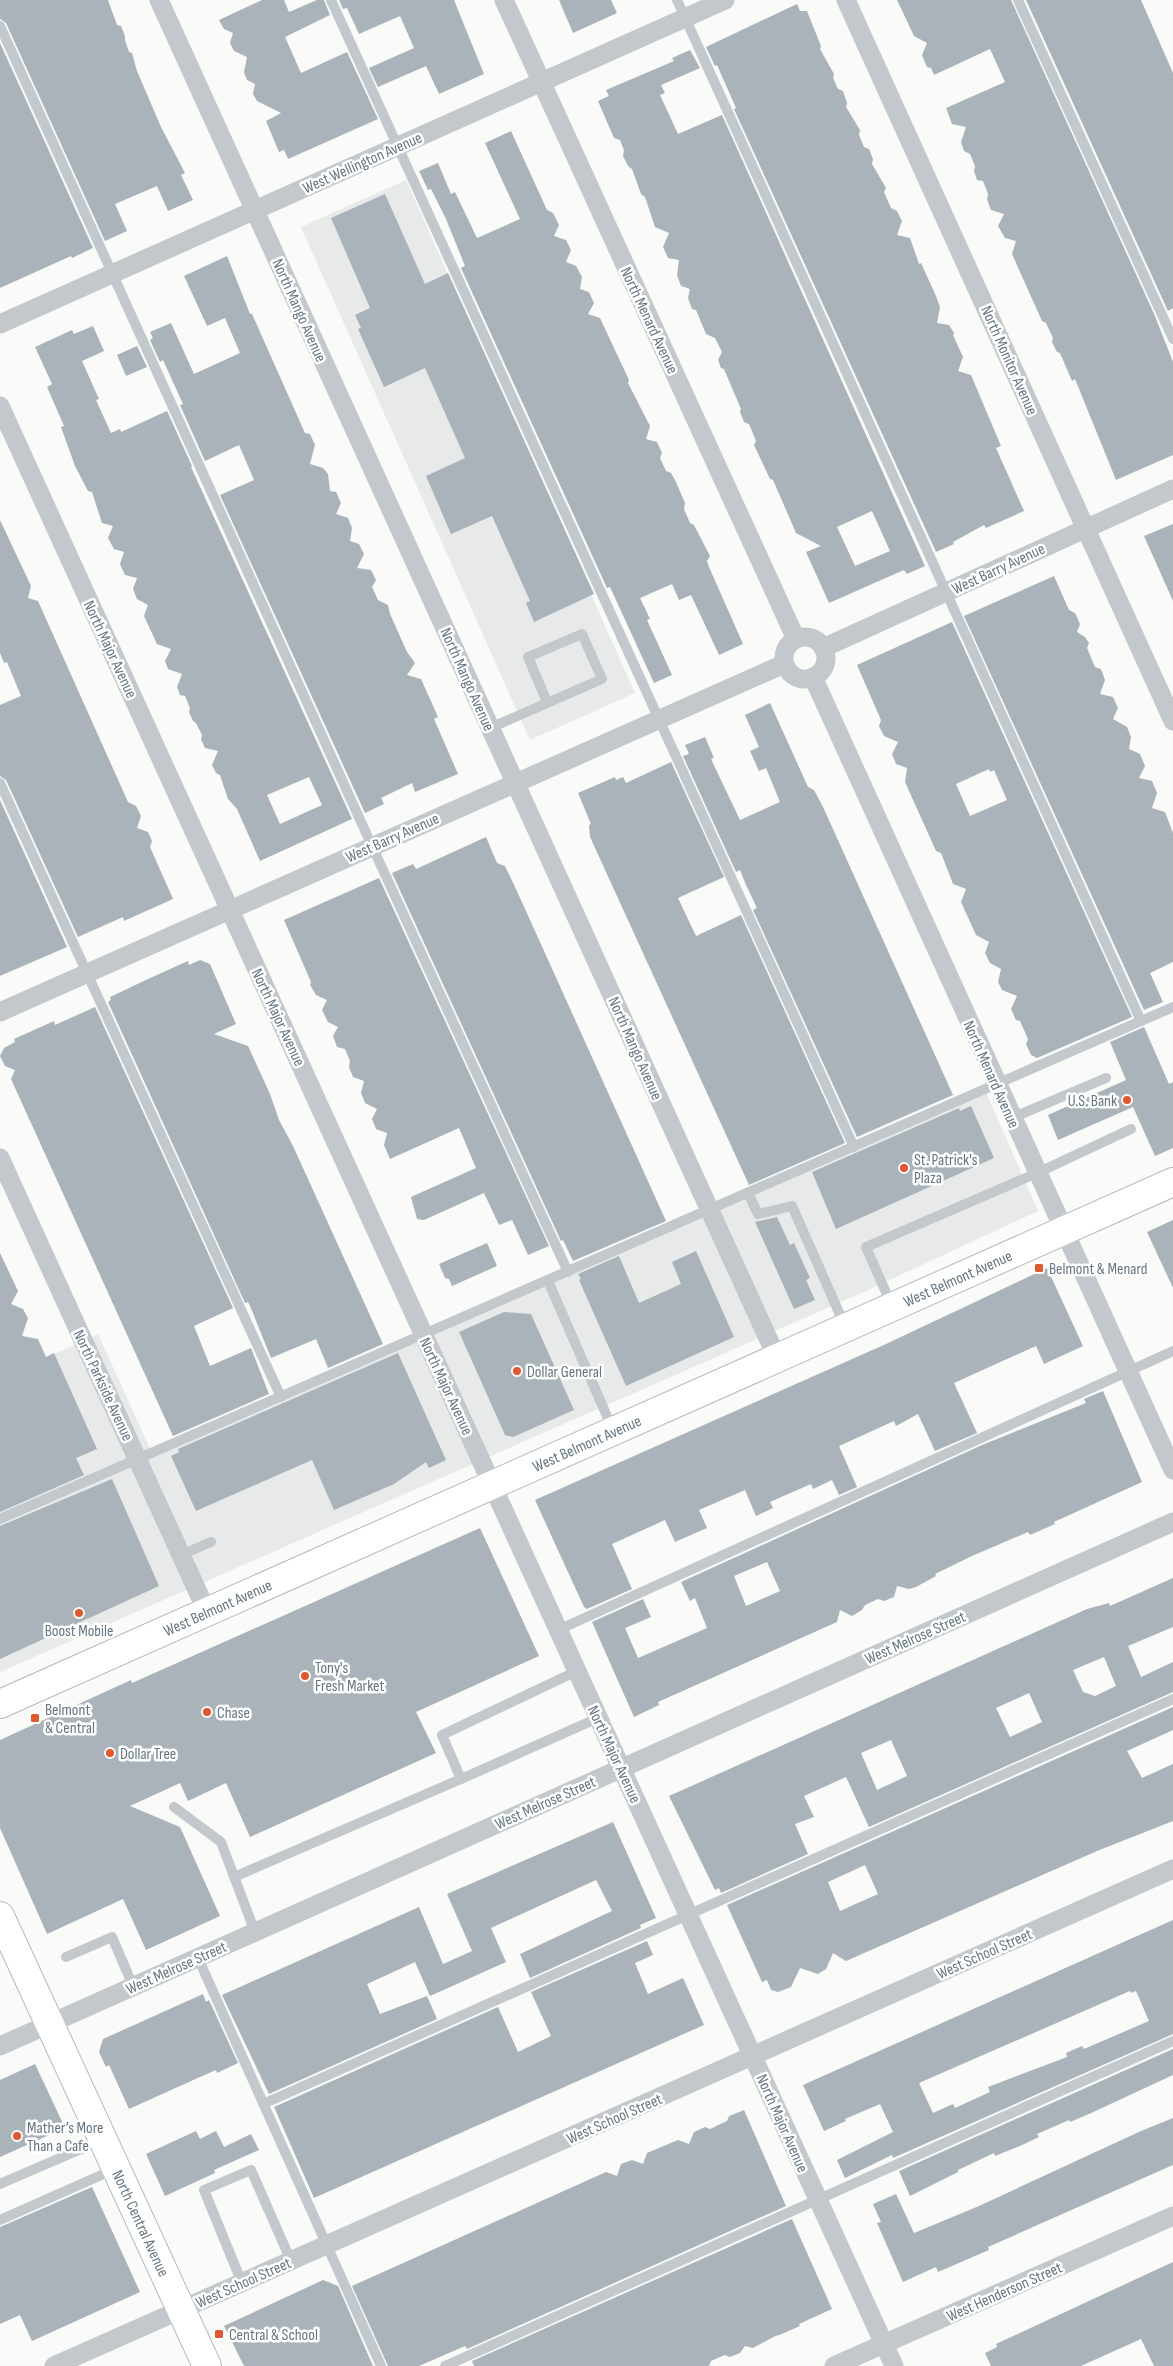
<svg xmlns="http://www.w3.org/2000/svg" width="1173" height="2366" font-family="'Sofia Sans Condensed',sans-serif">
  <style>
    .built { fill: #e8e9e9 }
    .building { fill: #aab3b9; fill-rule: evenodd }
    .lines { fill: none; stroke-linecap: round; stroke-linejoin: round }
    .secondary-casing { stroke: #b3babf; stroke-width: 30 }
    .service { stroke: #c3c8cc; stroke-width: 10 }
    .minor { stroke: #c3c8cc; stroke-width: 19 }
    .secondary { stroke: #fff; stroke-width: 28 }
    .poi-dot { fill: #e4572e; stroke: #fff; stroke-width: 2 }
    .labels { text-anchor: middle; stroke-width: 5; stroke-linejoin: round; paint-order: stroke }
    .street-label { font-size: 16px; fill: #657683; stroke: #fff }
    .poi-label { font-size: 16px; fill: #657683; stroke: #fff; text-anchor: start }
  </style>
  <rect width="100%" height="100%" fill="#fafaf8"/>
  <g class="built">
    <polygon points="406,180 635,693 530,740 301,227"/>
    <polygon points="986,1092 1038,1211 866,1291 0,1672 0,1379 98,1334 152,1453"/>
  </g>
  <g class="building">
    <polygon points="0,0 108,0 117,25 121,26 125,36 125,40 129,52 132,53 137,71 161,127 185,173 181,175 193,200 168,211 157,186 115,204 127,231 105,241 6,23 0,19"/>
    <polygon points="262,0 284,0 289,12 317,0 324,0 330,15 285,37 301,73 347,52 378,119 288,159 284,150 279,152 266,121 281,113 257,101 253,94 255,84 247,80 244,72 247,57 234,51 230,43 233,33 224,29 219,20"/>
    <polygon points="339,0 454,0 484,74 439,94 426,66 378,87 369,68 414,48 400,16 359,34 347,8 343,9"/>
    <polygon points="559,0 611,0 617,13 573,33"/>
    <polygon points="897,0 1011,0 1155,316 1173,362 1173,455 1116,480 1075,379 1072,381 1060,353 1057,352 1052,342 1053,338 1046,323 1042,321 1012,254 1016,241 1005,238 998,226 1004,214 991,210 987,199 988,194 983,181 977,180 974,171 975,166 970,154 964,151 961,142 966,127 952,124 946,108 1005,82 990,49 934,75 931,68 927,67 922,55 927,43 914,36"/>
    <polygon points="1026,0 1141,0 1173,73 1173,308 1168,311"/>
    <polygon points="797,4 800,11 807,11 821,46 820,49 834,74 833,78 838,89 843,91 847,103 846,107 860,130 859,135 864,147 869,149 873,159 872,164 886,188 884,192 891,208 897,211 902,221 897,235 910,238 919,264 921,263 936,296 940,307 937,323 949,325 954,333 953,335 963,357 958,371 971,375 1001,446 996,448 1024,511 986,528 984,525 953,542 954,544 936,552 734,109 736,108 717,65 715,66 706,47"/>
    <polygon points="0,43 93,248 72,258 71,256 0,288"/>
    <path d="M690 50 700 68 661 85 665 93 660 95 678 134 722 115 925 566 907 574 904 570 829 603 806 552 821 546 796 533 773 480 770 479 754 445 756 441 749 424 744 422 740 412 741 409 724 369 721 368 718 360 722 352 715 338 706 334 696 310 692 309 688 298 690 289 681 286 677 275 679 260 668 258 663 247 669 233 655 227 645 197 641 194 632 169 628 166 623 156 624 150 620 140 614 138 598 101 609 96 606 90 674 61 672 58ZM872 511 890 551 855 566 837 527Z"/>
    <polygon points="511,131 547,210 553,213 559,225 554,236 566,240 571,250 566,262 576,266 582,277 580,289 589,292 594,303 588,314 600,318 629,380 628,383 650,426 646,439 657,442 662,453 660,458 666,471 671,473 676,482 685,503 684,509 690,523 694,525 710,556 707,561 709,567 743,644 719,655 691,595 679,600 672,584 640,598 650,619 647,620 672,675 654,683 610,587 607,588 461,268 465,266 446,219 431,189 428,190 419,171 438,163 451,194 455,192 477,238 520,219 485,143"/>
    <polygon points="385,194 425,284 448,273 594,594 534,622 526,603 530,601 492,516 451,534 426,476 465,458 425,368 384,387 358,329 361,328 355,315 370,308 331,218"/>
    <polygon points="227,256 250,314 252,314 305,433 310,434 315,445 310,464 323,468 328,474 330,491 336,492 341,503 336,514 348,518 352,528 350,541 359,544 364,554 357,568 371,570 376,580 372,587 378,600 388,605 390,614 407,652 415,663 407,675 421,679 438,717 434,719 458,774 415,792 412,783 381,798 384,804 365,813 220,495 254,480 239,445 205,461 180,405 183,404 163,360 160,362 150,340 153,338 150,332 171,323 194,374 240,353 225,318 207,326 184,276"/>
    <path d="M93 326 104 351 82 361 99 399 96 400 111 433 120 429 121 432 167 411 192 466 191 467 352 819 260 861 237 809 228 799 220 775 216 773 212 765 218 751 205 748 201 739 202 735 196 723 193 721 189 712 190 708 185 696 180 695 177 687 182 674 168 669 165 661 171 649 157 644 144 616 148 605 137 599 133 589 137 578 125 575 120 564 124 552 114 549 108 538 113 526 102 523 92 492 88 491 75 466 61 427 64 426 47 387 52 384 35 347 72 330 74 334ZM309 777 322 805 280 824 267 795Z"/>
    <polygon points="137,346 147,367 126,376 117,355"/>
    <polygon points="0,520 31,586 28,598 38,601 128,802 136,806 141,816 137,828 148,832 152,841 150,847 173,899 124,921 123,917 78,937 6,780 0,776 0,705 21,696 7,662 4,663 0,653"/>
    <polygon points="1173,524 1173,601 1144,536"/>
    <polygon points="1054,576 1069,610 1075,613 1080,624 1077,632 1085,637 1089,643 1087,648 1095,667 1101,669 1105,680 1100,694 1113,697 1118,708 1113,719 1127,727 1131,737 1129,749 1140,754 1145,766 1139,778 1152,781 1157,793 1152,808 1165,812 1173,833 1173,962 1150,973 1163,1002 1144,1010 964,616"/>
    <path d="M952 622 1132 1017 1037 1058 1031 1055 1026 1044 1028 1039 1020 1021 1016 1020 1011 1009 1017 996 1002 990 998 982 1001 969 990 963 985 953 989 942 976 935 961 902 966 889 953 884 941 853 936 851 905 782 907 768 896 764 892 754 898 742 884 736 879 726 881 720 857 665ZM989 769 990 772 994 770 1007 800 970 816 956 784Z"/>
    <polygon points="770,703 808,787 814,790 823,807 953,1095 857,1137 753,910 757,908 746,885 740,870 736,872 683,756 689,754 685,745 705,737 714,758 711,759 740,820 780,802 766,768 759,771 750,751 759,747 745,715"/>
    <polygon points="671,762 724,877 678,898 696,936 741,915 845,1143 749,1185 590,837 589,825 591,824 578,793 615,777 616,780 623,777 626,783"/>
    <polygon points="0,800 67,947 0,976"/>
    <polygon points="486,837 497,863 505,866 516,889 666,1221 573,1261 563,1240 561,1241 392,873 413,864 416,869"/>
    <polygon points="379,878 549,1246 528,1255 512,1220 499,1225 484,1193 424,1220 417,1219 411,1197 476,1168 459,1128 390,1159 384,1145 387,1133 376,1129 372,1119 377,1109 365,1103 361,1093 364,1081 353,1077 349,1067 350,1061 345,1049 337,1047 333,1036 338,1027 328,1022 322,1010 327,1000 316,995 310,985 311,982 284,920"/>
    <polygon points="200,960 210,964 236,1024 214,1034 248,1046 270,1094 279,1120 293,1146 383,1344 328,1368 316,1339 271,1358 250,1306 248,1302 245,1303 108,1002 111,1000 110,997 148,979 188,961 189,965"/>
    <polygon points="95,1007 233,1308 194,1326 210,1366 251,1348 269,1394 173,1436 11,1079 15,1070 5,1066 0,1056 4,1048 15,1042 14,1039 54,1021 55,1025"/>
    <polygon points="1144,1027 1169,1084 1173,1082 1173,1148 1155,1156 1133,1107 1058,1140 1048,1115 1126,1080 1110,1042"/>
    <polygon points="971,1106 994,1158 836,1229 812,1172 959,1108 960,1111"/>
    <polygon points="777,1217 790,1245 794,1243 810,1278 806,1280 815,1300 794,1309 755,1222"/>
    <polygon points="1173,1220 1173,1288 1147,1232"/>
    <polygon points="487,1243 497,1266 452,1286 449,1279 445,1278 439,1264"/>
    <polygon points="696,1251 734,1337 626,1386 579,1280 581,1279 578,1274 619,1256 639,1303 681,1284 672,1262"/>
    <polygon points="0,1253 18,1291 11,1304 23,1309 28,1318 22,1336 38,1339 46,1357 54,1353 97,1449 76,1458 84,1475 0,1512"/>
    <polygon points="1047,1268 1083,1346 1044,1364 1036,1346 954,1383 977,1433 935,1451 918,1414 896,1426 894,1421 839,1446 857,1487 839,1495 832,1480 813,1489 811,1484 770,1502 773,1508 756,1516 745,1490 699,1510 707,1528 675,1542 665,1520 612,1544 632,1589 587,1609 584,1607 535,1500 886,1344"/>
    <polygon points="504,1312 531,1314 574,1410 513,1437 505,1435 459,1332"/>
    <polygon points="398,1353 446,1460 429,1468 426,1462 394,1484 334,1510 312,1460 196,1511 171,1456 179,1452 178,1449"/>
    <path d="M1103 1391 1142 1482 1054 1522 1055 1524 1030 1535 1028 1532 972 1556 935 1574 936 1576 916 1587 909 1589 897 1586 894 1597 884 1601 878 1599 865 1605 862 1610 852 1616 840 1610 837 1622 658 1702 659 1705 634 1717 592 1622 643 1599 651 1617 625 1628 638 1658 707 1628 695 1598 690 1601 681 1582 982 1445 1086 1403 1084 1399ZM767 1562 780 1591 746 1606 734 1576Z"/>
    <polygon points="112,1479 159,1586 0,1659 0,1526"/>
    <polygon points="480,1528 539,1656 416,1712 436,1753 250,1837 226,1783 188,1801 180,1783 130,1806 180,1827 220,1916 146,1950 123,1899 47,1934 0,1828 0,1740 131,1680 132,1683"/>
    <path d="M1173 1578V1627L1128 1646 1141 1677 1173 1662V1692L869 1827 846 1777 804 1796 814 1817 795 1824 808 1854 721 1893 719 1888 715 1890 669 1796 1087 1609 1109 1603 1110 1606ZM1104 1657 1116 1686 1095 1696 1083 1692 1073 1670ZM1029 1693 1042 1722 1010 1737 996 1708ZM891 1740 907 1776 877 1790 861 1753Z"/>
    <path d="M1173 1707V1730L1127 1751 1142 1778 1173 1764V1821L1097 1851 846 1961 833 1953 826 1969 818 1974 800 1968 791 1987 778 1992 771 1990 767 1980 762 1982 727 1905ZM865 1865 878 1894 840 1911 828 1882Z"/>
    <polygon points="613,1822 656,1918 640,1925 641,1928 530,1978 520,1954 612,1911 596,1880 491,1928 506,1962 430,1996 415,1962 367,1984 380,2014 427,1996 437,2019 269,2094 222,1995 419,1907 443,1964 472,1951 447,1894"/>
    <path d="M1173 1920V2034L893 2158 892 2155 845 2178 837 2160 893 2132 880 2104 845 2119 846 2121 824 2131 803 2085ZM1130 1991 1131 1993 1136 1991 1149 2021 1084 2049 1082 2046 1066 2053 1067 2057 988 2087 990 2092 955 2108 953 2104 933 2113 919 2083Z"/>
    <polygon points="647,1941 653,1955 635,1963 648,1994 683,1978 704,2025 314,2198 274,2107 498,2007 518,2052 551,2036 531,1992"/>
    <polygon points="203,1994 206,2002 209,2000 238,2063 217,2073 216,2070 200,2077 129,2109 109,2065 106,2067 99,2052 103,2039"/>
    <polygon points="1173,2049 1173,2075 1089,2114 1070,2122 1069,2120 1037,2134 1039,2137 1020,2146 995,2156 994,2153 958,2170 958,2172 910,2196 899,2171"/>
    <polygon points="35,2064 65,2128 0,2157 0,2080"/>
    <polygon points="744,2110 786,2206 467,2349 465,2346 419,2366 388,2366 352,2286 606,2172 617,2176 621,2164 632,2160 643,2164 647,2153 678,2140 689,2144 694,2132 705,2127 710,2129 727,2121 729,2116"/>
    <polygon points="1173,2118 1173,2165 988,2247 989,2250 938,2272 936,2267 903,2282 877,2223 881,2222 873,2204 896,2194 914,2233 979,2206 1141,2131"/>
    <polygon points="196,2131 200,2139 216,2131 224,2147 251,2134 259,2150 214,2170 215,2173 165,2196 146,2154"/>
    <polygon points="92,2187 140,2292 32,2341 20,2315 0,2324 0,2227"/>
    <polygon points="792,2219 832,2309 799,2324 800,2326 777,2336 777,2335 753,2348 745,2346 740,2353 730,2357 725,2355 711,2361 709,2366 474,2366 472,2361"/>
    <polygon points="1173,2262 1173,2366 1154,2366 1141,2339 1081,2366 991,2366 985,2353 997,2347 996,2344"/>
    <polygon points="323,2280 338,2286 373,2366 244,2366 224,2326"/>
  </g>
  <g class="lines">
    <g class="secondary-casing">
      <g id="secondary">
        <path id="s1" d="M0 1704 1173 1182"/>
        <path id="s2" d="M0 1916 207 2366"/>
      </g>
    </g>
    <g class="service">
      <polyline points="331,0 854,1147"/>
      <polyline points="677,0 1141,1021"/>
      <polyline points="1018,0 1173,339"/>
      <polyline points="0,26 372,846 568,1272"/>
      <polyline points="490,728 602,679 582,634 528,657 547,702"/>
      <polyline points="0,783 281,1397"/>
      <polyline points="1012,1118 1106,1078"/>
      <polyline points="748,1193 758,1214 792,1206 845,1326"/>
      <polyline points="548,1281 613,1430"/>
      <polyline points="892,1306 866,1247 1037,1173 1131,1129"/>
      <polyline points="0,1519 1173,1007"/>
      <polyline points="181,1555 211,1542"/>
      <polyline points="558,1630 1173,1351"/>
      <polyline points="577,1671 442,1735 461,1779 598,1718"/>
      <polyline points="174,1807 221,1842 255,1932"/>
      <polyline points="234,1877 461,1779"/>
      <polyline points="66,1957 112,1937 133,1986"/>
      <polyline points="198,1958 381,2366"/>
      <polyline points="263,2104 1173,1699"/>
      <polyline points="0,2184 102,2140"/>
      <polyline points="0,2220 115,2169"/>
      <polyline points="242,2283 204,2190 251,2170 291,2261"/>
      <polyline points="445,2366 1173,2041"/>
    </g>
    <g class="minor">
      <polyline points="159,0 777,1358"/>
      <polyline points="504,0 796,639"/>
      <polyline points="846,0 1173,721"/>
      <polyline points="0,324 725,0"/>
      <polyline points="0,406 894,2366"/>
      <circle cx="805" cy="658" r="21"/>
      <polyline points="823,648 1173,489"/>
      <polyline points="813,677 1173,1470"/>
      <polyline points="0,1012 784,664"/>
      <polyline points="0,1158 207,1612"/>
      <polyline points="0,2046 1173,1522"/>
      <polyline points="54,2366 1173,1869"/>
      <polyline points="834,2366 1173,2216"/>
    </g>
    <use href="#secondary" class="secondary"/>
  </g>
  <g class="poi-dot">
    <circle cx="1127" cy="1100" r="5"/>
    <circle cx="904" cy="1168" r="5"/>
    <rect x="1034" y="1263" width="10" height="10" rx="2.5"/>
    <circle cx="517" cy="1371" r="5"/>
    <circle cx="79" cy="1613" r="5"/>
    <circle cx="305" cy="1676" r="5"/>
    <circle cx="207" cy="1712" r="5"/>
    <rect x="30" y="1713" width="10" height="10" rx="2.5"/>
    <circle cx="110" cy="1753" r="5"/>
    <circle cx="17" cy="2136" r="5"/>
    <rect x="214" y="2329" width="10" height="10" rx="2.5"/>
  </g>
  <g class="labels">
    <g class="street-label">
      <text transform="translate(362 162) rotate(-24)" y="6">West Wellington Avenue</text>
      <text transform="translate(300 310) rotate(66)" y="6">North Mango Avenue</text>
      <text transform="translate(650 320) rotate(65)" y="6">North Menard Avenue</text>
      <text transform="translate(1010 360) rotate(66)" y="6">North Monitor Avenue</text>
      <text transform="translate(998 568) rotate(-25)" y="6">West Barry Avenue</text>
      <text transform="translate(111 649) rotate(65)" y="6">North Major Avenue</text>
      <text transform="translate(468 679) rotate(66)" y="6">North Mango Avenue</text>
      <text transform="translate(392 837) rotate(-24)" y="6">West Barry Avenue</text>
      <text transform="translate(279 1017) rotate(65)" y="6">North Major Avenue</text>
      <text transform="translate(636 1048) rotate(66)" y="6">North Mango Avenue</text>
      <text transform="translate(992 1074) rotate(66)" y="6">North Menard Avenue</text>
      <text dy="6" stroke="none"><textPath href="#s1" startOffset="1048">West Belmont Avenue</textPath></text>
      <text transform="translate(104 1385) rotate(65)" y="6">North Parkside Avenue</text>
      <text transform="translate(447 1386) rotate(65)" y="6">North Major Avenue</text>
      <text dy="6" stroke="none"><textPath href="#s1" startOffset="642">West Belmont Avenue</textPath></text>
      <text dy="6" stroke="none"><textPath href="#s1" startOffset="238">West Belmont Avenue</textPath></text>
      <text transform="translate(915 1637) rotate(-24)" y="6">West Melrose Street</text>
      <text transform="translate(615 1754) rotate(65)" y="6">North Major Avenue</text>
      <text transform="translate(545 1802) rotate(-24)" y="6">West Melrose Street</text>
      <text transform="translate(984 1953) rotate(-24)" y="6">West School Street</text>
      <text transform="translate(176 1967) rotate(-24)" y="6">West Melrose Street</text>
      <text transform="translate(614 2118) rotate(-24)" y="6">West School Street</text>
      <text transform="translate(783 2123) rotate(66)" y="6">North Major Avenue</text>
      <text dy="6" stroke="none"><textPath href="#s2" startOffset="338">North Central Avenue</textPath></text>
      <text transform="translate(243 2282) rotate(-24)" y="6">West School Street</text>
      <text transform="translate(1004 2291) rotate(-24)" y="6">West Henderson Street</text>
    </g>
    <g class="poi-label">
      <text x="1117" y="1106" text-anchor="end">U.S. Bank</text>
      <text x="914" y="1165">St. Patrick's<tspan x="914" dy="18">Plaza</tspan></text>
      <text x="1049" y="1274">Belmont &amp; Menard</text>
      <text x="527" y="1377">Dollar General</text>
      <text x="79" y="1636" text-anchor="middle">Boost Mobile</text>
      <text x="315" y="1673">Tony's<tspan x="315" dy="18">Fresh Market</tspan></text>
      <text x="45" y="1715">Belmont<tspan x="45" dy="18">&amp; Central</tspan></text>
      <text x="217" y="1718">Chase</text>
      <text x="120" y="1759">Dollar Tree</text>
      <text x="27" y="2133">Mather’s More<tspan x="27" dy="18">Than a Cafe</tspan></text>
      <text x="229" y="2340">Central &amp; School</text>
    </g>
  </g>
</svg>
